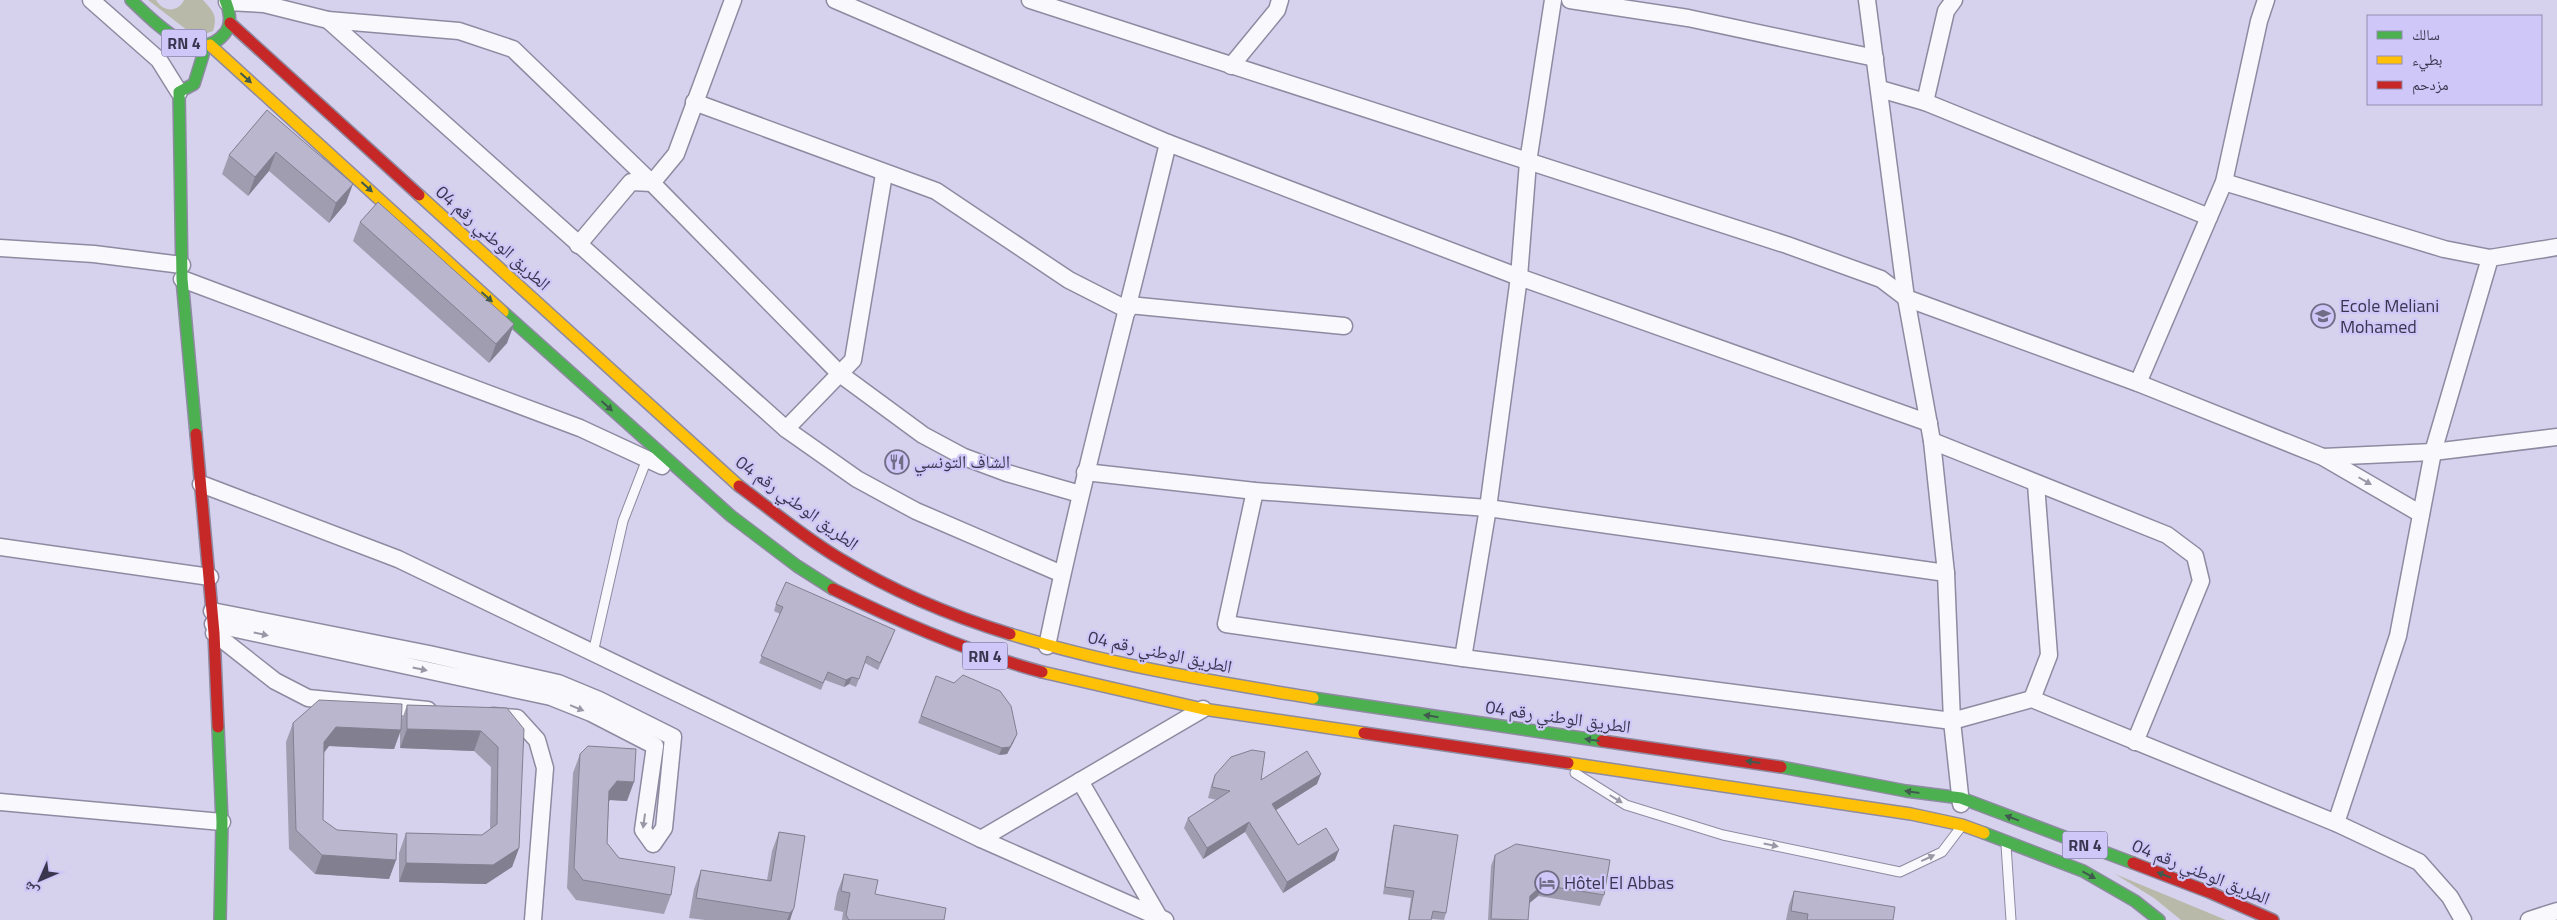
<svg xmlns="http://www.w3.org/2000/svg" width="2557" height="920" font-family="'Titillium Web','Noto Naskh Arabic',sans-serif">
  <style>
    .grass { fill: #b8b9a9 }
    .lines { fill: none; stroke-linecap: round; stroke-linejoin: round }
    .lane-casing { stroke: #8e8aa1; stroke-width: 11 }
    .street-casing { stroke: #8e8aa1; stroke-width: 19 }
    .fast-casing { stroke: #8e8aa1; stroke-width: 14 }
    .slow-casing { stroke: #8e8aa1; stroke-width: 14 }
    .jam-casing { stroke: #8e8aa1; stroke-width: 14 }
    .lane { stroke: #f9f8fc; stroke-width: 9 }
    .street { stroke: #f9f8fc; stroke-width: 16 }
    .fast { stroke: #4caf50; stroke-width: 11 }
    .slow { stroke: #ffc107; stroke-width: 11 }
    .jam { stroke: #c62828; stroke-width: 11 }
    .wall { fill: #a09db1 }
    .shaded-wall { fill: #827f90 }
    .building { fill: #bab6ce; stroke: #827f90 }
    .oneway { fill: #405a4f }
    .oneway2 { fill: #9a97a6 }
    .labels { text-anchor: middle; stroke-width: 4.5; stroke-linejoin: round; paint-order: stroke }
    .shield { fill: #cec7f8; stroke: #676282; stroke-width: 1 }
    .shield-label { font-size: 16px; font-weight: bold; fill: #3b364f }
    .street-label { font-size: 18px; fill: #3b364f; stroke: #cec7f8 }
    .poi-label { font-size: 18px; fill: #3b364f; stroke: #cec7f8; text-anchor: start }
  </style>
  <rect width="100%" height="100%" fill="#d6d2ed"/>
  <g class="grass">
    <path d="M148 0H156C163 12 178 13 184 0H203C213 11 218 16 213 31L196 37Z"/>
    <polygon points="2115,874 2226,920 2181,920 2154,898"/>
  </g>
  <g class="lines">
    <g class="lane-casing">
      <g id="lane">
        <polyline points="593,653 623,521 647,459"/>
        <polyline points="1575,773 1626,805 1723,835 1900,872 1942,852 1961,827"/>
        <polyline points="2006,845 2011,920"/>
      </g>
    </g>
    <g class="street-casing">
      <g id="street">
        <polyline points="91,0 159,60 179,92"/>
        <polyline points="835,0 1168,143 1519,277 1929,423"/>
        <polyline points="1030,0 1787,245 1881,279 1906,298 2138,383 2323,457 2421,514"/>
        <polyline points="1570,0 1688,18 1875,58"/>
        <polyline points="1867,0 1906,298 1932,441 1946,573 1952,721 1961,804"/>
        <polyline points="227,2 264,4 328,20 459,31 513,49 652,183 840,374 923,435 964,457 1007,473 1080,494"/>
        <polyline points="328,20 786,429 857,479 916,511 1062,574"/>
        <polyline points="1231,66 1277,10 1280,0"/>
        <polyline points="1880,89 1925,102 2209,217"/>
        <polyline points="694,102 936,191 1069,280 1128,310"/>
        <polyline points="1925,102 1946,11 1954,0"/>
        <polyline points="2224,182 2444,249 2490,258 2557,247"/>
        <polyline points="578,245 631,182 652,183 676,154 733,0"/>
        <polyline points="0,248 94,254 182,265"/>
        <polyline points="182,279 580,428 662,466"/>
        <polyline points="1129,305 1344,326"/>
        <polyline points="2138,383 2224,182 2259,21 2266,0"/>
        <polyline points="786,429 853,360 884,174"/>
        <polyline points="1932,441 2167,535 2195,556 2201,581 2135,742"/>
        <polyline points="2323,457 2433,452 2557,437"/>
        <polyline points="1085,472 1255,491 1488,508 1946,573"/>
        <polyline points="201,484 398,559 981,839 1165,920"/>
        <polyline points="1255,491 1226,624 1463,658 1952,721 2032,699 2336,823 2419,862 2450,897 2463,920"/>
        <polyline points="0,547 210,577"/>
        <polyline points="212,611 429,654 558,683 599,700 673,737 664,828 653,844 643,830 655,746 591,713 551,697 213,624"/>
        <polyline points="214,633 275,681 308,698 428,710"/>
        <path d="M1047 646C1082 477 1128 311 1168 143"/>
        <polyline points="1463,658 1488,508 1519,277 1528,162 1553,0"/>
        <polyline points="2032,699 2049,655 2036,484"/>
        <polyline points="493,716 517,718 537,740 545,768 533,920"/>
        <polyline points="1080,781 1159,917"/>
        <polyline points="0,802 222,822"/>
        <polyline points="2336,823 2398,636 2433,452 2490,258"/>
        <polyline points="981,839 1203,709"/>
        <polyline points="2529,920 2557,911"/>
      </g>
    </g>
    <g class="fast-casing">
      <g id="fast">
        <path d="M131 0C153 20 196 69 225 33 232 24 230 10 225 0"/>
        <polyline points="503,312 731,516 797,566 833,589"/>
        <polyline points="196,434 182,279 179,92 194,84 203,55 201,47"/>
        <polyline points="1313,698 1602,741"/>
        <polyline points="218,727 222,822 220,920"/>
        <polyline points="1781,767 1906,791 1961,798 2133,863"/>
        <polyline points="1984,833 2083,871 2135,901 2159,920"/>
      </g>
    </g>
    <g class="slow-casing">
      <g id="slow">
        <polyline points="210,45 503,312"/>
        <polyline points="419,195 739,486"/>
        <path d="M1010 634C1109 665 1211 681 1313 698"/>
        <polyline points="1042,672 1203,709 1364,733"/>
        <polyline points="1568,763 1911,814 1962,825 1984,833"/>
      </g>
    </g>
    <g class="jam-casing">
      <g id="jam">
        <polyline points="230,23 419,195"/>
        <polyline points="196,434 214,633 218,727"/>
        <path d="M739 486C773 511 806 539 842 560 894 592 952 616 1010 634"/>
        <path d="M833 589C901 623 969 652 1042 672"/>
        <polyline points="1364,733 1568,763"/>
        <polyline points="1602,741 1781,767"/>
        <polyline points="2133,863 2209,892 2273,920"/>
      </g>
    </g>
    <use href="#lane" class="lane"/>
    <use href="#street" class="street"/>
    <use href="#fast" class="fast"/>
    <use href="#slow" class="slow"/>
    <use href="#jam" class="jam"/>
  </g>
  <g class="wall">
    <polygon points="267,110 346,203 329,223 269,171 248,196 222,174 229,155"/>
    <polygon points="360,222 514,324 507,343 489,363 353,241"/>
    <polygon points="776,604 892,638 878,670 865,663 856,687 849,684 844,687 825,680 821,690 759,663 780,614 774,611"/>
    <polygon points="936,676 1014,741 1007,754 999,755 918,723"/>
    <polygon points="407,705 507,708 519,848 512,867 486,884 399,882 399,853 406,833 482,835 490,829 491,767 474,751 400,748 400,731 394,749 329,746 324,753 323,820 337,830 396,860 389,879 315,874 289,849 286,742 293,723 401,722"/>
    <polygon points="580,754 627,801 610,800 609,801 607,843 619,858 671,895 664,914 576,900 567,888 573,773"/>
    <polygon points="1215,775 1317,784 1276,810 1298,845 1335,860 1283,893 1245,832 1203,859 1184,828 1188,818 1217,800 1208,798 1211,786"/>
    <polygon points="1394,825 1446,913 1444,920 1431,919 1431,920 1408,920 1411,898 1383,894 1392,832"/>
    <polygon points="779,832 805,836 790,920 705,920 689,918 694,889 701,870 767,880 772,851"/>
    <polygon points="1495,855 1604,895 1600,906 1538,896 1529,903 1528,920 1488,920 1491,866"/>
    <polygon points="844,874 875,894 944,920 842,920 843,912 834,910 837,893"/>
    <polygon points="1794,891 1893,920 1786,920 1789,905"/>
  </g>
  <g class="shaded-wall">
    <polygon points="276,152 269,171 248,196 255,177"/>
    <polygon points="353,184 346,203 329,223 336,203"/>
    <polygon points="514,324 507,343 489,363 496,344"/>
    <polygon points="852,677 849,684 844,687 846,680"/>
    <polygon points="336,727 401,730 394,749 329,746 317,761 324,742"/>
    <polygon points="407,729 481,731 474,751 400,748"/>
    <polygon points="1017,734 1014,741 1007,754 999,755 1002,748"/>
    <polygon points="1321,774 1317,784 1268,815 1272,804"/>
    <polygon points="617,781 634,782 627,801 610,800 602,810 609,791"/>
    <polygon points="1249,822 1245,832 1203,859 1207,848"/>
    <polygon points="519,848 512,867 486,884 399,882 406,863"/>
    <polygon points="1339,850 1335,860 1283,893 1287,882"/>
    <polygon points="322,855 396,860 389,879 315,874"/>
    <polygon points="1542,885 1538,896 1526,906 1530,896"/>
    <polygon points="794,908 790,920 787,920 790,913"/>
  </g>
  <g class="building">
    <polygon points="267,110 353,184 336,203 276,152 255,177 229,155"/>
    <polygon points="378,202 514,324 496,344 360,222"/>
    <polygon points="786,582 895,630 880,663 867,656 859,679 852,677 846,680 828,672 823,683 761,656 783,607 776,604"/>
    <polygon points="963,675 1000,691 1011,706 1017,734 1010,747 1002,748 921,716 936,676 954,683"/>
    <polygon points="319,700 402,704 401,730 336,727 324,742 323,820 337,830 397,834 396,860 322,855 296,830 293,723"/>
    <polygon points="407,705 507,708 524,729 519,848 493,865 406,863 406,833 482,835 497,824 498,747 481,731 407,729"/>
    <polygon points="588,746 636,749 634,782 617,781 609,791 607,843 619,858 675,867 671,895 583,880 574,868 580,754"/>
    <polygon points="1252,750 1265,752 1261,780 1307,751 1321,774 1272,804 1298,845 1326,828 1339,850 1287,882 1249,822 1207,848 1188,818 1230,791 1212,787 1215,775 1231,757"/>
    <polygon points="1394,825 1458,835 1446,913 1433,911 1431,920 1409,920 1414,891 1385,887"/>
    <polygon points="779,832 805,836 794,908 790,913 696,898 701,870 771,881"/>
    <polygon points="1516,844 1610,860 1604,895 1542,885 1530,896 1528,920 1491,919 1495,855"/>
    <polygon points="844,874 878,880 875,894 946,908 944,920 849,920 846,915 850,893 841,891"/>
    <polygon points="1794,891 1895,907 1893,920 1807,920 1808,914 1791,911"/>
  </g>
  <defs><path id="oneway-solid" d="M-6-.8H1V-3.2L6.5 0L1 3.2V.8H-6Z" transform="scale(1.25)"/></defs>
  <g class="oneway">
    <use href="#oneway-solid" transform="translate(246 78) rotate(42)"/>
    <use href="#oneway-solid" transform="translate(367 187) rotate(42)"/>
    <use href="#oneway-solid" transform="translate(487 297) rotate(42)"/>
    <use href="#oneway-solid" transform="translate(607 406) rotate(42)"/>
    <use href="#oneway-solid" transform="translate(1431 716) rotate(-171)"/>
    <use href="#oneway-solid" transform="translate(1592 740) rotate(-172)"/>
    <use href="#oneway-solid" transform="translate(1753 762) rotate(-172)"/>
    <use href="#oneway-solid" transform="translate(1912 792) rotate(-172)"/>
    <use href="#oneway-solid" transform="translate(2012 818) rotate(-159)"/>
    <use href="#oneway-solid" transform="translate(2089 875) rotate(29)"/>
    <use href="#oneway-solid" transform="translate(2164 875) rotate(-159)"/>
  </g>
  <g class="oneway2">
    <use href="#oneway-solid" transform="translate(2365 481) rotate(30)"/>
    <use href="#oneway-solid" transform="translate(261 634) rotate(12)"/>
    <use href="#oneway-solid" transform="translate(420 669) rotate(12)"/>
    <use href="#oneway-solid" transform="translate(577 708) rotate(22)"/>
    <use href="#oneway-solid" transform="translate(1616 799) rotate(32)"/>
    <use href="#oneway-solid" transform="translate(644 821) rotate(98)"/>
    <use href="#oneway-solid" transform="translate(1771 845) rotate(12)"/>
    <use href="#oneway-solid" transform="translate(1928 858) rotate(-25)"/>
  </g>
  <defs>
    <g id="school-ring" transform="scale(1.25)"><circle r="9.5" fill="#cec7f8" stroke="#716d86" stroke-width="1.5"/><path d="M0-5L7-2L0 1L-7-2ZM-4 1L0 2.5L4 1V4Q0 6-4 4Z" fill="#716d86"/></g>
    <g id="restaurant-ring" transform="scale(1.25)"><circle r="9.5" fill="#cec7f8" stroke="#716d86" stroke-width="1.5"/><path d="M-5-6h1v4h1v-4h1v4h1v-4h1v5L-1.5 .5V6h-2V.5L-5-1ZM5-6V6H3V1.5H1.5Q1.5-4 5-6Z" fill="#716d86"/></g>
    <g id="hotel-ring" transform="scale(1.25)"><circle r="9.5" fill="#cec7f8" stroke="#716d86" stroke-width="1.5"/><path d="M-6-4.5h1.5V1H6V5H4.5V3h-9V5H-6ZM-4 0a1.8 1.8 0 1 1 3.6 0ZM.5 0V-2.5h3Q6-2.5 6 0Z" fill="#716d86"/></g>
  </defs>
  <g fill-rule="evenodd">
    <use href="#school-ring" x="2323" y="316"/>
    <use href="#restaurant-ring" x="897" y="462"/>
    <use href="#hotel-ring" x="1547" y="883"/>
  </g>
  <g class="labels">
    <g class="shield">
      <rect x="161.5" y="29.5" width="45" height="27" rx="4"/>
      <rect x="962.5" y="642.5" width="45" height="27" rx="4"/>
      <rect x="2062.5" y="831.5" width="45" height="27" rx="4"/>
    </g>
    <g class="shield-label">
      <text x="184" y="49">RN 4</text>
      <text x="985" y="662">RN 4</text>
      <text x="2085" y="851">RN 4</text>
    </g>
    <g class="street-label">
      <text transform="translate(493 238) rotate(42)" y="6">الطريق الوطني رقم 04</text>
      <text transform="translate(797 503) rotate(36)" y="6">الطريق الوطني رقم 04</text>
      <text transform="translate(1160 652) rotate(12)" y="6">الطريق الوطني رقم 04</text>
      <text transform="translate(1558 717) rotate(8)" y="6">الطريق الوطني رقم 04</text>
      <text transform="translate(2201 872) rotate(22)" y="6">الطريق الوطني رقم 04</text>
    </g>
    <g class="poi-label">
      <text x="2340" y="312">Ecole Meliani<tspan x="2340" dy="21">Mohamed</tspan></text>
      <text x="914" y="468">الشاف التونسي</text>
      <text x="1564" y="889">Hôtel El Abbas</text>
    </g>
  </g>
  <rect x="2367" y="15" width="175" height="90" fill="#cec7f8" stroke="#938db4"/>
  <rect x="2377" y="31" width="25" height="8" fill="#4caf50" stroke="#938db4"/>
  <text x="2412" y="40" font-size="15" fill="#3b364f">سالك</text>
  <rect x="2377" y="56" width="25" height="8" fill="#ffc107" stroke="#938db4"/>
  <text x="2412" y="65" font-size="15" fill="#3b364f">بطيء</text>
  <rect x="2377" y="81" width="25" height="8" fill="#c62828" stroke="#938db4"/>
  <text x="2412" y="90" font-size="15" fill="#3b364f">مزدحم</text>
  <g transform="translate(40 880) rotate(225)" stroke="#cec7f8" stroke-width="4" paint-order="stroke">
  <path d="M0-4L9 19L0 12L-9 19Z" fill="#3b364f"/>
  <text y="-8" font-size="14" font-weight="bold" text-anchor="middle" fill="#3b364f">ش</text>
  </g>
</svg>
